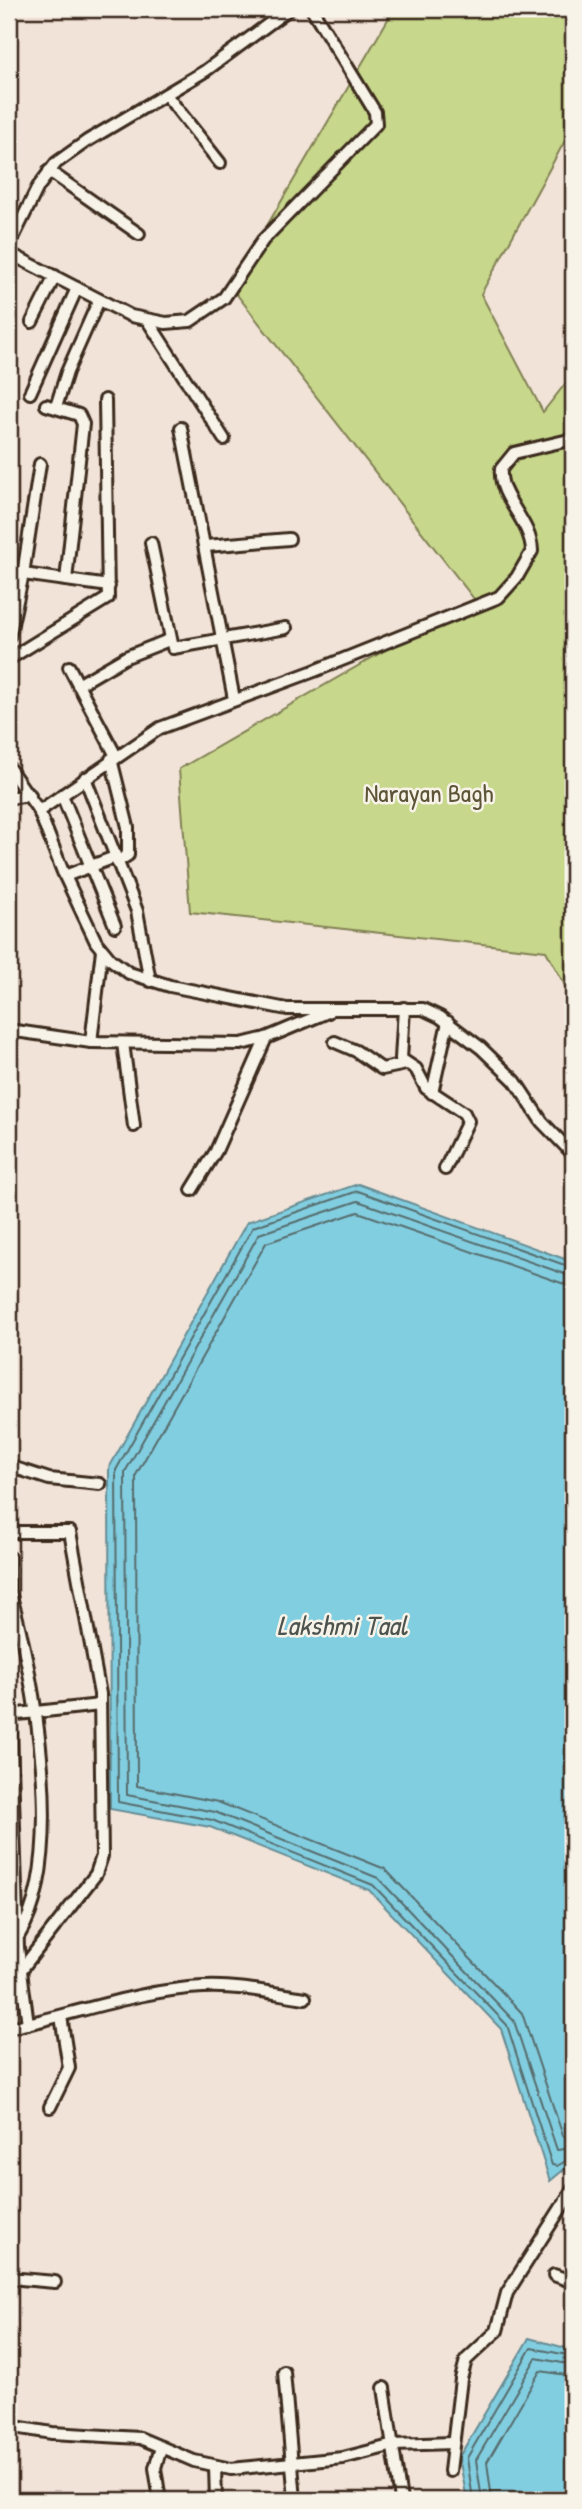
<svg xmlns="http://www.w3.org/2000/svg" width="582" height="2509" font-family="'Patrick Hand',sans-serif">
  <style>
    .green { fill: #c7d78b; stroke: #818054; stroke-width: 2 }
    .water { fill: #82cee1; stroke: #668c93; stroke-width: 2 }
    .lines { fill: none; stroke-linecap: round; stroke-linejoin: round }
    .shore { stroke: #576c6c; stroke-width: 2 }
    .minor-casing { stroke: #3b2a1e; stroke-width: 16 }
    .minor { stroke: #f7f3e8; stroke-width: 10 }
    .labels { text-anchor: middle; stroke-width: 5; stroke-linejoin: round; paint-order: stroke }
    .park-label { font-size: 26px; fill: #5e5539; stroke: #f7f3e8 }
    .water-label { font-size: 28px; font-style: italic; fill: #4d534f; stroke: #f7f3e8 }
  </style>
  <rect width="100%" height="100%" fill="#f2e3d8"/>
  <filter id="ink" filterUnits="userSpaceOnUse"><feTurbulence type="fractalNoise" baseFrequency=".0143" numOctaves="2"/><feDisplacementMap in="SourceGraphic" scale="14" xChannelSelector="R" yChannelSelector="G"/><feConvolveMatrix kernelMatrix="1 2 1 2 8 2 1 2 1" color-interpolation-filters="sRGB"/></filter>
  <g filter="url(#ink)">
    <polygon class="green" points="394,9 573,9 573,126 481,294 543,412 573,374 573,1000 546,951 190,912 179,769 474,599 231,287"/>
    <g class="water">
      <polygon points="358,1184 573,1262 573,2162 550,2181 501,2029 369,1890 210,1827 110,1809 109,1468 247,1222"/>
      <polygon points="529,2338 573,2350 573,2500 467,2500 459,2457"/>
    </g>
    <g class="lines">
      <g class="shore">
        <polyline points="573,1268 358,1191 253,1227 116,1470 118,1802 212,1820 373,1885 507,2025 552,2165 557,2166 573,2157"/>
        <polyline points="573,1277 358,1201 259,1234 125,1472 127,1795 215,1812 378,1878 514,2021 557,2150 573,2148"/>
        <polyline points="573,1287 358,1212 266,1243 136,1475 137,1786 218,1802 385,1869 522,2013 563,2136 573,2138"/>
        <polyline points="473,2500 467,2458 531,2348 573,2356"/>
        <polyline points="482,2500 476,2460 536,2358 573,2365"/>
        <polyline points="492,2500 487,2462 540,2371 573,2376"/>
      </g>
      <g class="minor-casing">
        <g id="minor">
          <polyline points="167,96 220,163"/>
          <polyline points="49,171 139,234"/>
          <polyline points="9,246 38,187 56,163 87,141 205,71 289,9"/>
          <polyline points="9,253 131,316 166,323 190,321 224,298 263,240 376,124 375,112 312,9"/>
          <polyline points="148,321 224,439"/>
          <polyline points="32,322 55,276"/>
          <polyline points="30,393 77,288"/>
          <polyline points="46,405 79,415 83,424 66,580"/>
          <polyline points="56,407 67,372 99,300"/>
          <polyline points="181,428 234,699"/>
          <polyline points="151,543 173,648 286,628"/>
          <polyline points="206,546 289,539"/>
          <polyline points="9,572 109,586"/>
          <polyline points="9,637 23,574 40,464"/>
          <polyline points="9,659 108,598 105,400"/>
          <polyline points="69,667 116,756"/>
          <polyline points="78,685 126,657 169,640"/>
          <polyline points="111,759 128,827 128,855 117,862"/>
          <polyline points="9,768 39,811 63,872 96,942 110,959 129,973 170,986 287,1009 423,1009 440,1017 481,1048 515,1081 542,1122 573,1154"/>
          <polyline points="85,778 137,911 150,981"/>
          <polyline points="62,795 115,926"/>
          <polyline points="9,798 30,795"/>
          <path d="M39 811 160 728 314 671 499 597 517 577 532 551C531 520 498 498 501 469L514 453 573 439"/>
          <polyline points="65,876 115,857"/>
          <polyline points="404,1008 401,1059 416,1069 426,1088 464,1113 468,1121 445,1169"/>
          <polyline points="9,1030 91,1042 241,1044 266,1038 328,1012"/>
          <polyline points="91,1042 102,950"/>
          <polyline points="335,1042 356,1051 382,1069 406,1064"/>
          <polyline points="123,1043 134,1126"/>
          <polyline points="432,1093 448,1022"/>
          <polyline points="192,1190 216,1151 266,1038"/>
          <polyline points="9,1466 49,1479 100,1484"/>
          <polyline points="9,1532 70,1532 100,1694 102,1856 96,1874 21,1970"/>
          <polyline points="9,1557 9,1633"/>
          <polyline points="9,1676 18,1948 28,2024"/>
          <polyline points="9,1715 100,1705"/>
          <path d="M9 1935H19C67 1859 35 1677 10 1593"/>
          <path d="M9 2028C73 2015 138 1990 203 1987 237 1985 271 1993 305 1998"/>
          <polyline points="50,2107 69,2068 61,2016"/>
          <polyline points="554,2275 573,2282"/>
          <polyline points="9,2278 55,2282"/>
          <polyline points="284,2372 295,2500"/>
          <polyline points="384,2388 401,2500"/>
          <polyline points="9,2426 52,2433 140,2438 194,2461 231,2469 343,2458 394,2445 452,2443"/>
          <polyline points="215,2466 216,2500"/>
          <polyline points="450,2471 461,2379 466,2360 497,2331 507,2293 573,2189"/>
          <polyline points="160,2500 155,2468 161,2447"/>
        </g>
      </g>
      <use href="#minor" class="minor"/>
    </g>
  </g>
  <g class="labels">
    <g class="park-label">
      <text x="429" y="802">Narayan Bagh</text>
    </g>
    <g class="water-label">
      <text x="342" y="1635">Lakshmi Taal</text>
    </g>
  </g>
  <rect width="582" height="2509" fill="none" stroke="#f7f3e8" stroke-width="35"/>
  <rect x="18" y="18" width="547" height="2474" fill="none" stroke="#3b2a1e" stroke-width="2.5" filter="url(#ink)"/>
</svg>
